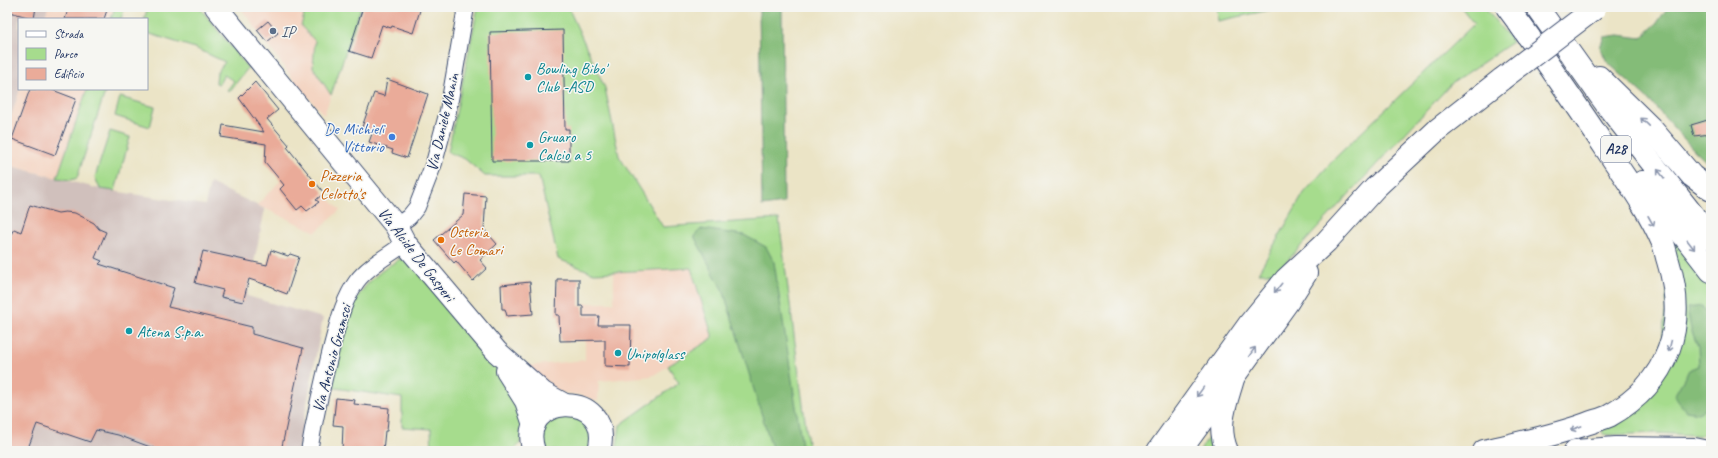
<svg xmlns="http://www.w3.org/2000/svg" width="1718" height="458" font-family="Caveat,sans-serif">
  <style>
    .built { fill: #f4d3c0 }
    .industrial { fill: #d0c0bc }
    .green { fill: #a6dc8d; stroke: #608676 }
    .forest { fill: #84bc78; stroke: #50766b }
    .building { fill: #eaab99 }
    .lines { fill: none; stroke-linecap: round; stroke-linejoin: round }
    .minor-casing { stroke: #3a4a6e; stroke-width: 18 }
    .secondary-casing { stroke: #3a4a6e; stroke-width: 24 }
    .primary-casing { stroke: #3a4a6e; stroke-width: 24 }
    .motorway-casing { stroke: #3a4a6e; stroke-width: 24 }
    .minor { stroke: #fff; stroke-width: 16 }
    .secondary { stroke: #fff; stroke-width: 22 }
    .primary { stroke: #fff; stroke-width: 22 }
    .motorway { stroke: #fff; stroke-width: 22 }
    .primary-bridge-casing { stroke: #3a4a6e; stroke-width: 24; stroke-linecap: butt }
    .primary-bridge { stroke: #fff; stroke-width: 22 }
    .oneway { stroke: #8d97ae }
    .service-dot { fill: #5c6f8a; stroke: #f6f6f2; stroke-width: 1.5 }
    .culture-dot { fill: #0f9aa8; stroke: #f6f6f2; stroke-width: 1.5 }
    .shop-dot { fill: #3f7fe0; stroke: #f6f6f2; stroke-width: 1.5 }
    .food-dot { fill: #e8710a; stroke: #f6f6f2; stroke-width: 1.5 }
    .labels { text-anchor: middle; stroke-width: 3; stroke-linejoin: round; paint-order: stroke }
    .shield { fill: #f6f6f2; stroke: #5d6b8a; stroke-width: 1 }
    .shield-label { font-size: 15px; font-weight: bold; fill: #1b2f5e }
    .service-label { font-size: 16px; fill: #4e5e75; stroke: #f6f6f2; text-anchor: start }
    .culture-label { font-size: 16px; fill: #0d838f; stroke: #f6f6f2; text-anchor: start }
    .street-label { font-size: 16px; fill: #1b2f5e; stroke: #f6f6f2 }
    .shop-label { font-size: 16px; fill: #366cbe; stroke: #f6f6f2; text-anchor: end }
    .food-label { font-size: 16px; fill: #c56008; stroke: #f6f6f2; text-anchor: start }
  </style>
  <rect width="100%" height="100%" fill="#f6f6f2"/>
  <filter id="ink" filterUnits="userSpaceOnUse"><feTurbulence type="fractalNoise" baseFrequency=".025" numOctaves="2"/><feDisplacementMap in="SourceGraphic" scale="8" xChannelSelector="R" yChannelSelector="G"/><feConvolveMatrix kernelMatrix="1 2 1 2 8 2 1 2 1" color-interpolation-filters="sRGB"/></filter>
  <filter id="wash" filterUnits="userSpaceOnUse"><feTurbulence type="fractalNoise" baseFrequency=".012" numOctaves="4" result="noise"/><feDisplacementMap in="SourceGraphic" scale="16" xChannelSelector="R" yChannelSelector="G"/><feGaussianBlur stdDeviation="0.9" result="paint"/><feColorMatrix in="noise" values="0 0 0 0 0 0 0 0 0 0 0 0 0 0 0 0 0 1.4 0 .05"/><feComposite in="paint" operator="in"/></filter>
  <g filter="url(#wash)">
    <rect width="100%" height="100%" fill="#ebe4c6"/>
    <g class="built">
      <polygon points="48,7 114,7 110,19 44,19"/>
      <polygon points="240,7 297,7 304,15 302,27 315,41 313,67 331,95 324,115 295,82"/>
      <polygon points="20,89 87,89 57,178 7,165 7,128"/>
      <polygon points="296,165 340,210 316,232 257,205"/>
      <polygon points="691,268 713,338 652,376 599,381 598,401 579,395 558,392 527,366 585,360 585,303 614,303 614,272"/>
    </g>
    <g class="industrial">
      <polygon points="7,7 48,7 44,19 19,19 20,89 7,128"/>
      <polygon points="7,165 100,189 205,205 210,183 265,209 247,296 323,318 298,451 7,451"/>
    </g>
    <g class="green">
      <polygon points="115,7 125,7 121,19 111,19"/>
      <polygon points="148,7 199,7 248,68 229,92 227,90 234,81 224,75 219,84 216,83 217,72 225,62 195,48 147,33 147,19 144,19"/>
      <polygon points="297,7 361,7 331,95 313,67 315,41 301,26 304,15"/>
      <polygon points="478,7 568,7 605,88 619,156 663,227 779,219 809,451 616,451 620,425 679,383 668,366 713,338 691,268 594,273 558,259 539,176 485,176 465,159 448,152"/>
      <polygon points="1217,7 1284,7 1218,21"/>
      <polygon points="1461,7 1484,7 1513,42 1451,84 1276,273 1258,273 1304,193 1335,158 1474,24"/>
      <polygon points="87,89 106,89 77,178 71,180 57,178"/>
      <polygon points="120,97 155,107 150,127 115,116"/>
      <polygon points="110,131 130,137 115,191 100,189 95,177"/>
      <polygon points="1672,237 1711,280 1711,436 1655,433 1610,435 1603,434 1602,428 1658,386"/>
      <path d="M404 257 413 261 503 377 518 401 524 431 519 445 513 451H432L431 429 402 427V398L329 387C336 357 342 317 361 292 371 278 388 265 404 257Z"/>
      <path d="M568 414 583 420 592 433 589 451H545C542 426 543 422 568 414Z"/>
      <polygon points="1211,434 1216,451 1199,451"/>
    </g>
    <g class="forest">
      <polygon points="759,7 782,7 784,203 762,206"/>
      <polygon points="1668,7 1711,7 1711,166 1695,151 1645,96 1607,62 1600,47 1604,37 1619,35 1641,38 1657,23"/>
      <polygon points="701,229 744,235 766,247 774,262 802,446 800,451 773,451 724,293 694,236"/>
      <polygon points="1702,306 1711,321 1711,406 1698,413 1686,411 1674,396 1689,370 1699,366 1698,347 1691,329 1687,308"/>
    </g>
    <g id="blocks">
      <g class="building">
        <polygon points="7,7 36,7 34,19 7,11"/>
        <polygon points="69,7 108,7 104,19 65,19"/>
        <polygon points="363,7 421,7 413,33 392,26 391,28 382,25 371,58 349,51"/>
        <polygon points="268,21 278,33 267,42 257,30"/>
        <polygon points="563,30 565,129 569,129 569,161 492,161 490,32"/>
        <polygon points="387,79 428,94 407,158 392,153 393,150 369,142 373,131 362,127 374,93 384,96"/>
        <polygon points="255,82 278,110 267,119 289,145 287,147 324,193 316,200 319,202 307,211 302,206 297,210 280,189 284,185 265,162 266,144 221,137 223,125 264,132 239,98"/>
        <polygon points="30,89 50,89 76,99 55,155 12,139"/>
        <polygon points="1711,119 1711,134 1694,136 1691,125"/>
        <polygon points="465,194 486,196 484,229 497,244 480,260 487,268 473,281 456,261 454,263 434,240 463,215"/>
        <polygon points="30,205 58,213 65,212 75,213 94,223 99,229 106,232 95,258 102,261 99,264 174,288 168,307 252,327 252,334 303,348 281,451 161,451 118,435 96,430 90,442 37,424 27,451 7,451 7,232 11,234 14,229 21,232"/>
        <polygon points="271,250 288,256 290,254 299,257 287,294 274,289 273,287 249,279 243,302 221,297 223,290 195,283 203,251 267,265"/>
        <polygon points="557,279 579,279 579,306 583,306 583,316 599,316 598,325 631,325 630,367 605,366 605,340 560,341 559,315 556,315"/>
        <polygon points="530,282 533,314 507,316 505,309 502,309 501,285"/>
        <polygon points="336,398 355,400 354,404 389,408 387,431 385,431 383,451 342,451 343,426 333,425"/>
      </g>
    </g>
  </g>
  <g filter="url(#ink)">
    <use href="#blocks" fill-opacity="0" stroke="#3a4a6e" stroke-width="1"/>
    <g class="lines">
      <g class="minor-casing">
        <g id="minor">
          <polyline points="396,226 409,217 417,207 434,163 448,111 466,7"/>
          <path d="M309 451C315 416 323 381 332 346 338 324 343 300 357 281 369 265 390 255 405 243"/>
        </g>
      </g>
      <g class="secondary-casing">
        <g id="secondary">
          <polyline points="216,7 396,226 405,243 497,352 543,393 563,404"/>
          <polyline points="507,371 526,401 534,425"/>
          <path d="M534 451C514 393 616 387 599 451"/>
        </g>
      </g>
      <g class="primary-casing">
        <g id="primary">
          <polyline points="1158,451 1250,323 1286,279 1326,242 1375,188 1437,130 1502,79"/>
          <polyline points="1180,451 1287,303 1306,273"/>
        </g>
      </g>
      <g class="motorway-casing">
        <g id="motorway">
          <polyline points="1507,7 1530,38"/>
          <polyline points="1537,7 1609,108 1711,238"/>
          <polyline points="1599,77 1650,127 1692,176 1711,190"/>
          <polyline points="1642,182 1711,271"/>
          <path d="M1227 451C1216 425 1226 404 1233 379"/>
          <path d="M1484 451C1518 443 1553 436 1586 424 1594 421 1602 419 1609 416 1669 382 1688 326 1668 261 1666 255 1665 247 1662 241 1648 208 1623 175 1604 146 1577 105 1549 66 1521 26"/>
          <polyline points="1575,451 1616,448 1694,449 1704,451"/>
        </g>
      </g>
      <use href="#minor" class="minor"/>
      <use href="#secondary" class="secondary"/>
      <use href="#primary" class="primary"/>
      <use href="#motorway" class="motorway"/>
      <g class="primary-bridge-casing">
        <polyline id="primary-bridge" points="1502,79 1594,9"/>
      </g>
      <use href="#primary-bridge" class="primary-bridge"/>
    </g>
    <defs><path id="oneway-shaft" d="M-6 0H5M1.5-3L5.5 0L1.5 3" fill="none" stroke-width="1.6" stroke-linecap="round" stroke-linejoin="round"/></defs>
    <g class="oneway">
      <use href="#oneway-shaft" transform="translate(1645 122) rotate(-136)"/>
      <use href="#oneway-shaft" transform="translate(1661 174) rotate(-128)"/>
      <use href="#oneway-shaft" transform="translate(1651 221) rotate(61)"/>
      <use href="#oneway-shaft" transform="translate(1691 245) rotate(52)"/>
      <use href="#oneway-shaft" transform="translate(1278 288) rotate(129)"/>
      <use href="#oneway-shaft" transform="translate(1670 346) rotate(104)"/>
      <use href="#oneway-shaft" transform="translate(1252 352) rotate(-55)"/>
      <use href="#oneway-shaft" transform="translate(1200 392) rotate(126)"/>
      <use href="#oneway-shaft" transform="translate(1576 428) rotate(160)"/>
    </g>
  </g>
  <circle class="service-dot" cx="273" cy="31" r="4"/>
  <g class="culture-dot">
    <circle cx="528" cy="77" r="4"/>
    <circle cx="530" cy="145" r="4"/>
    <circle cx="129" cy="331" r="4"/>
    <circle cx="618" cy="353" r="4"/>
  </g>
  <circle class="shop-dot" cx="392" cy="137" r="4"/>
  <g class="food-dot">
    <circle cx="312" cy="184" r="4"/>
    <circle cx="441" cy="240" r="4"/>
  </g>
  <g class="labels">
    <rect class="shield" x="1601" y="136" width="30" height="26" rx="3"/>
    <g class="shield-label">
      <text x="1616" y="154">A28</text>
    </g>
    <g class="service-label">
      <text x="281" y="37">IP</text>
    </g>
    <g class="culture-label">
      <text x="536" y="74">Bowling Bibo'<tspan x="536" dy="18">Club -ASD</tspan></text>
      <text x="538" y="142">Gruaro<tspan x="538" dy="18">Calcio a 5</tspan></text>
      <text x="137" y="337">Atena S.p.a.</text>
      <text x="626" y="359">Unipolglass</text>
    </g>
    <g class="street-label">
      <text transform="translate(442 122) rotate(-77)" y="6">Via Daniele Manin</text>
      <text transform="translate(417 254) rotate(52)" y="6">Via Alcide De Gasperi</text>
      <text transform="translate(331 358) rotate(-75)" y="6">Via Antonio Gramsci</text>
    </g>
    <g class="shop-label">
      <text x="384" y="134">De Michieli<tspan x="384" dy="18">Vittorio</tspan></text>
    </g>
    <g class="food-label">
      <text x="320" y="181">Pizzeria<tspan x="320" dy="18">Celotto's</tspan></text>
      <text x="449" y="237">Osteria<tspan x="449" dy="18">Le Comari</tspan></text>
    </g>
  </g>
  <rect width="1718" height="458" fill="none" stroke="#f6f6f2" stroke-width="24"/>
  <rect x="18" y="18" width="130" height="72" fill="#f6f6f2" stroke="#9ea6b7"/>
  <rect x="26" y="31" width="20" height="6" fill="#ffffff" stroke="#9ea6b7"/>
  <text x="54" y="38" font-size="12" fill="#1b2f5e">Strada</text>
  <rect x="26" y="48" width="20" height="12" fill="#a6dc8d" stroke="#9ea6b7"/>
  <text x="54" y="58" font-size="12" fill="#1b2f5e">Parco</text>
  <rect x="26" y="68" width="20" height="12" fill="#eaab99" stroke="#9ea6b7"/>
  <text x="54" y="78" font-size="12" fill="#1b2f5e">Edificio</text>
</svg>
